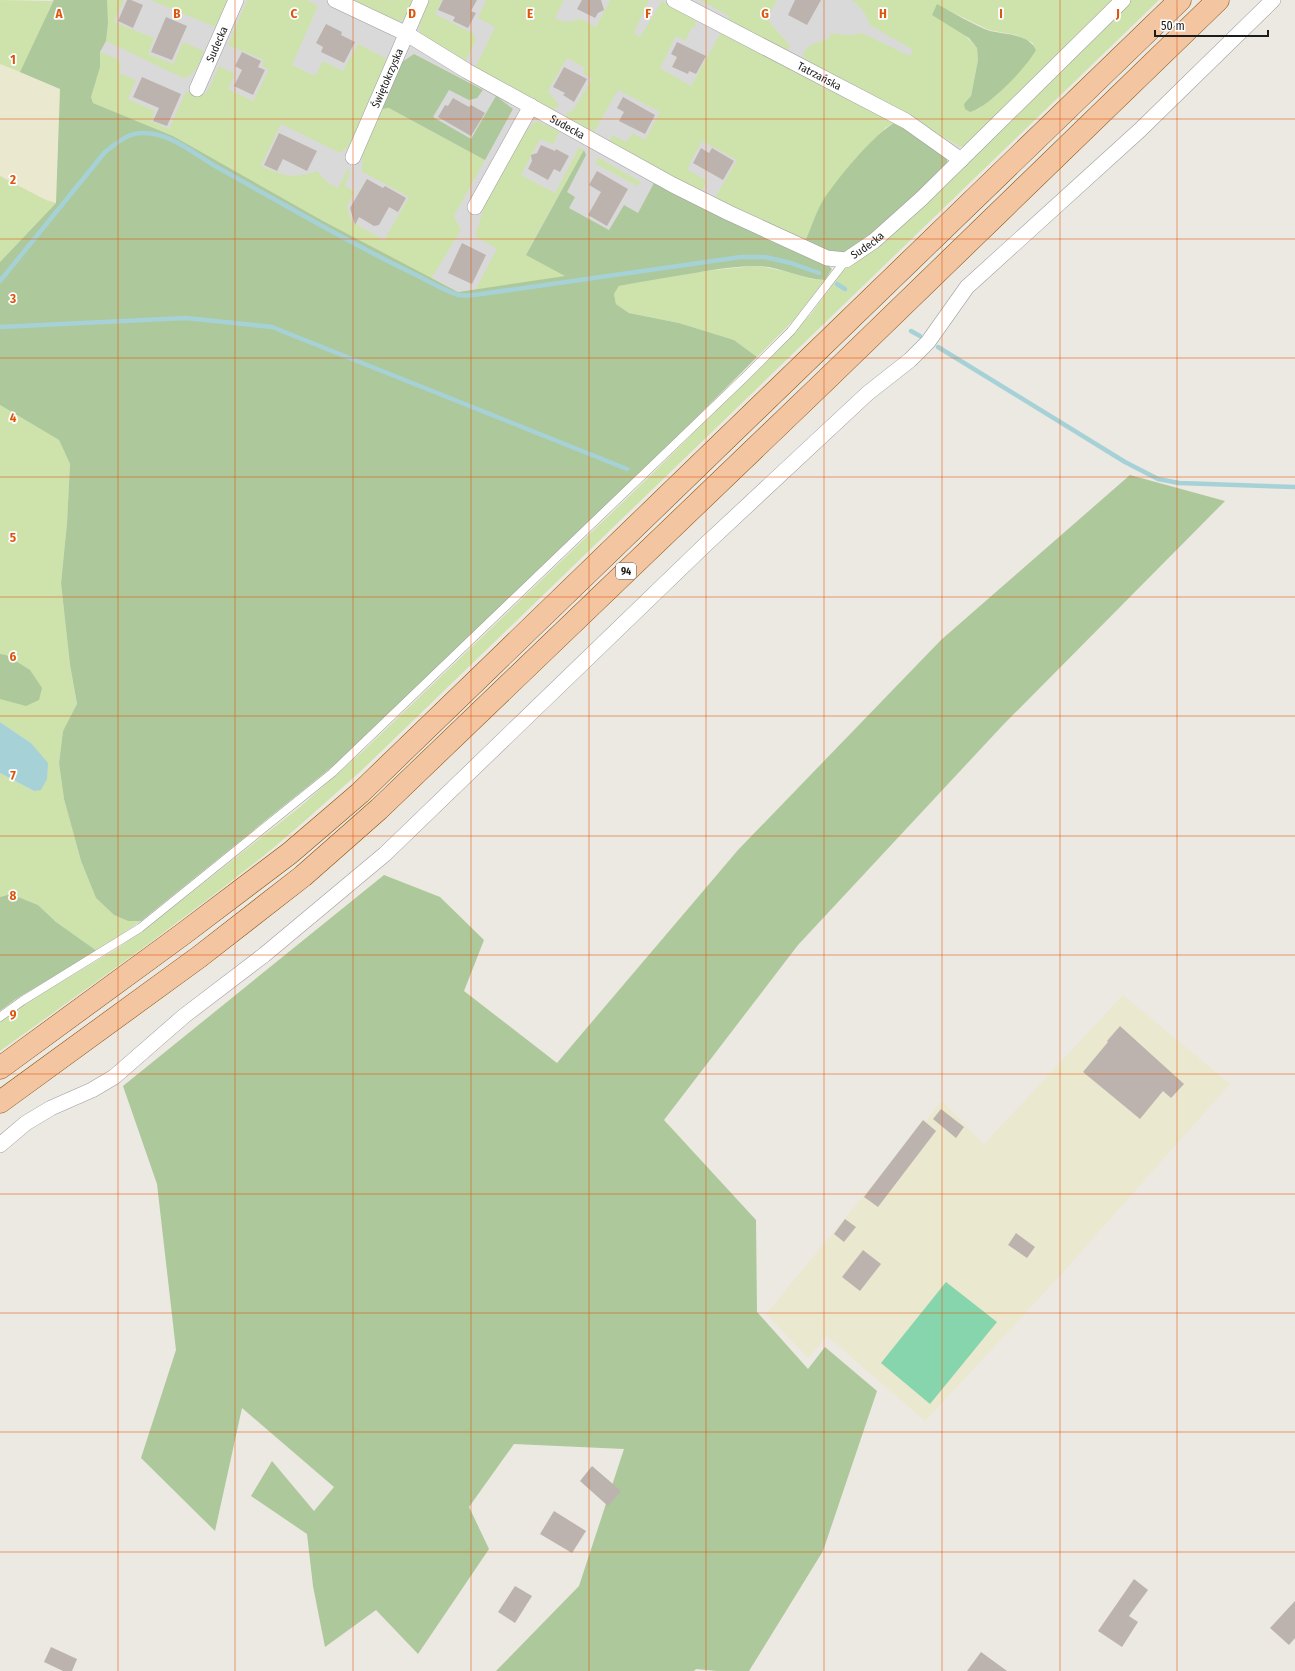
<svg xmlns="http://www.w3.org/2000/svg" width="1295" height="1671" font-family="'Fira Sans Condensed',sans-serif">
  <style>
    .residential { fill: #dad9d9 }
    .farmland { fill: #eae9cf }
    .grass { fill: #cee3ac; fill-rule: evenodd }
    .forest { fill: #adc89a }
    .pitch { fill: #86d5ad }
    .water { fill: #a6d2d7 }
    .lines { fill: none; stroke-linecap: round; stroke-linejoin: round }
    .stream { stroke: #a6d2d7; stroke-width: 4.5 }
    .building { fill: #bcb3af }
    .service-casing { stroke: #9d9d9d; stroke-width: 9 }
    .minor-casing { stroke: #9d9d9d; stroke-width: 16 }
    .primary-casing { stroke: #87500d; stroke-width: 23 }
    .service { stroke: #fff; stroke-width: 8 }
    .minor { stroke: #fff; stroke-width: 15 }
    .primary { stroke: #f3c6a1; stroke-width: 22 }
    .grid { fill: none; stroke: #de560d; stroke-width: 1; stroke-opacity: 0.55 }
    .labels { text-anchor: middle; stroke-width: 3.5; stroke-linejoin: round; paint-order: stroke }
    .shield { fill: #fff; stroke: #606060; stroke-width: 1 }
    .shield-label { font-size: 10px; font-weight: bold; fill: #1c1c1c }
    .street-label { font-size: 11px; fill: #1c1c1c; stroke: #fff }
    .grid-label { font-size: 13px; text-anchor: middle; font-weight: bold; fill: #de560d; stroke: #fff; stroke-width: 3.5; stroke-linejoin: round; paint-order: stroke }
  </style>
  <rect width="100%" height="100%" fill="#ece8e2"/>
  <polygon class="residential" points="51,0 928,0 936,134 961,147 947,160 939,149 827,85 759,142 696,258 458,292 323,221 173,136 20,72 53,1"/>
  <g class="farmland">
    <polygon points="0,64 60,89 56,203 46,200 0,176"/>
    <polygon points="1123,995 1230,1084 1056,1280 925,1421 827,1336 808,1358 766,1314 942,1101 984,1144"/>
  </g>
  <g class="grass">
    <polygon points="0,0 54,1 20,72 0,64"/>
    <path d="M107 0H124L114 22 154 38 148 54 173 64 183 42 204 51C199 63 197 75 183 78L106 41 108 23Z"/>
    <polygon points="150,0 228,0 215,27"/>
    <path d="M247 0H307L318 6 292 65 315 76 323 61 343 71 358 44 389 60 351 145 340 153 281 124 261 166C284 176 292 179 317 171L328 183 338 188 348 168 350 172 345 186 355 192 347 206 352 222 384 240 409 197 361 171C364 163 361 156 363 147 366 134 375 121 380 109L389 108 485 160 454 216 461 230 431 279 323 221 173 136 93 103 91 97 100 67V52L118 59 121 66 119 73 136 80 128 99 155 111 151 121 169 129 186 91 198 95 205 94 209 88 219 66 235 74 228 89 253 101 269 69 262 66 264 60 228 45Z"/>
    <path d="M350 0H391L394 1 395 0H416C413 7 411 15 405 19 394 26 361 6 350 0Z"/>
    <path d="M429 0H442L435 14 474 34 476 40 465 62 422 38C415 25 424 13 429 0Z"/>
    <polygon points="486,0 564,0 555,18 565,22 581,19 596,27 610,0 649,0 634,33 640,37 662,1 696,18 695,28 692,27 685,41 676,36 660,68 691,86 721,32 894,123 885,128 804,244 713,201 737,160 702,141 687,169 707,181 701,192 609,141 613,135 626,142 633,133 645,140 660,112 618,90 594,132 566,116 568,111 572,112 592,79 583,73 585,68 567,58 548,91 559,105 554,110 475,68 495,27 478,18"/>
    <polygon points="700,0 777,0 769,15 770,23 790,46 785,53 728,20 729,16"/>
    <path d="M851 0H1118L967 146 961 147 805 63 803 53 810 45 828 39 831 33C843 35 851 36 862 33L910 56 913 50 870 25C866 14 861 6 851 0ZM937 5 989 30 1016 35 1033 43 1031 58 998 94 977 110 971 96 978 60 977 48Z"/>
    <path d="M1128 0H1159L361 771C331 797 302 824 272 849 184 920 92 985 0 1051V1021L24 1004 118 948 173 907 301 806 363 751 650 476 777 350 811 314 843 270Z"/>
    <path d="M538 121 560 132 553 144 540 139 521 175 555 193 579 147 584 150 526 254 566 276 475 290 497 249 475 236C480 223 482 209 488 195 497 172 511 150 523 128L528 130 533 123Z"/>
    <polygon points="597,157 641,182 637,186 596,164"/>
    <polygon points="0,176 46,200 56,203 0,262"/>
    <path d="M759 266 784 271 812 279 825 280 793 321 757 357 734 340 679 323 629 313 616 304 614 294 619 286C665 276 712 269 759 266Z"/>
    <polygon points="0,405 59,440 70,464 67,523 61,583 70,665 77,705 63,731 59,763 64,799 81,861 96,898 114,915 128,921 141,921 97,951 56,922 38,905 11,894 0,897 0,773 34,791 31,743 0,722"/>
  </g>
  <g class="forest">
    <path d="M54 0H107L108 23 106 41 100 52V67L91 97 93 103 173 136 323 221 458 292 565 276 526 255 584 150 586 155 567 192 575 197 569 208 609 230 624 205 638 213 654 183 826 263 832 269 825 280C802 279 781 267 759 266 737 266 716 269 695 273 669 277 644 281 619 286L614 294 616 304 629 313 679 323 734 340 757 357 624 490 338 762 141 921H128L114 915 96 898 81 861 64 799 59 763 63 731 77 704 70 665 61 583 67 523 70 464 59 440 0 405V262L56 203 60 89 20 72Z"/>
    <path d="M937 4C952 12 975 26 990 31 1006 35 1028 33 1036 50 1027 67 988 108 970 112L965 109 964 104 971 96 978 60 977 48 969 38 932 15Z"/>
    <polygon points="414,54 483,90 477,98 469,100 449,90 433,117 471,139 496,96 513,109 485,160 389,108 380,109 402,62"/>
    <path d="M894 123C910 132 944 145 948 163L885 226 838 257 804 244C810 231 815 215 822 202 835 181 873 135 894 123Z"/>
    <polygon points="1130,475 1225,501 1003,725 798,945 664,1120 756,1220 757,1312 808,1369 825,1347 877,1391 823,1551 749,1671 717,1671 696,1669 694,1671 496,1671 579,1586 624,1449 514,1444 469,1507 489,1549 418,1654 376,1610 325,1647 313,1586 307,1534 251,1496 272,1461 314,1511 334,1487 242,1408 215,1531 141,1458 176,1350 157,1184 123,1086 384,875 440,897 484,940 464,991 557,1063 738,850 941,640"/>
    <polygon points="0,654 6,655 30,670 42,688 39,700 26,706 0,699"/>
    <polygon points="11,894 38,905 56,922 97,951 16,999 0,1011 0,897"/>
  </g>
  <polygon class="pitch" points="946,1282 997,1322 930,1404 881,1363"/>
  <polygon class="water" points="0,722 31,743 48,763 47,779 41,790 34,791 0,773"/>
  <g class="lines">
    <g class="stream">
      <path d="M0 281 105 152C116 144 127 133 142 133 169 132 193 153 215 166 280 202 345 241 412 273 423 278 449 293 459 295 464 296 469 295 474 295L741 257H765L791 263 819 273"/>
      <polyline points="837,284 845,289"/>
      <polyline points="0,327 186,318 272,327 627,469"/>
      <polyline points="911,331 920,336"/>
      <polyline points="938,347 1125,462 1158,479 1179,483 1295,487"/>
    </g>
  </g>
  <g class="building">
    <polygon points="127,0 131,0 143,5 133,28 118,21"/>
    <polygon points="443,0 477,0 471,11 476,13 468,28 453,21 455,17 438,10"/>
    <polygon points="582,0 601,0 604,10 598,13 595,18 577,9"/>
    <polygon points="795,0 821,0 807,25 788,15"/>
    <polygon points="166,17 187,26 172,60 151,52"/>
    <polygon points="326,24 342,32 341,35 355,42 344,63 321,52 323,47 316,43"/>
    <polygon points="677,42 706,56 696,74 689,71 688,74 672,67 677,57 671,54"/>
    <polygon points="242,52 261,61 258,67 265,70 253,95 234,86 242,70 235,66"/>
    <polygon points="564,67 587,79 574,102 563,95 565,93 553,87"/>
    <polygon points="142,77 181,94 167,126 153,121 159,108 133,97"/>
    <polygon points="623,97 655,115 645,134 619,121 624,112 617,108"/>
    <polygon points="453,98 469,107 471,105 485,113 471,136 438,117 445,105 448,106"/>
    <polygon points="279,133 317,151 307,171 283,159 277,171 264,165"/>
    <polygon points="541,145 555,151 556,149 569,156 560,172 554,169 548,180 528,169 532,161 531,155 537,153"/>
    <polygon points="701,148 709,153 712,148 734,161 723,180 693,163"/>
    <polygon points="597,171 628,189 607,226 588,215 601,192 589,185"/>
    <polygon points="367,179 383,188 385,186 406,198 398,212 389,207 379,225 374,226 359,217 355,225 350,208"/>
    <polygon points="462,243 486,255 472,284 448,273"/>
    <polygon points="1120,1026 1184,1084 1171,1098 1163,1091 1140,1119 1083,1072 1108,1042 1107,1041"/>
    <polygon points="941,1109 964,1127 956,1138 933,1119"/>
    <polygon points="923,1120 936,1131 878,1207 864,1197"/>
    <polygon points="845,1219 856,1227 844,1242 834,1234"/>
    <polygon points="1016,1233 1035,1247 1027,1258 1008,1245"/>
    <polygon points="863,1250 881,1264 860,1291 842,1277"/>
    <polygon points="592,1466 621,1491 608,1506 580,1481"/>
    <polygon points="554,1511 586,1531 572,1553 540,1534"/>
    <polygon points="1134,1579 1148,1590 1129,1616 1138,1622 1122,1647 1098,1631"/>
    <polygon points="515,1586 532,1596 515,1623 498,1612"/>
    <polygon points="1295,1601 1295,1638 1289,1645 1270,1628"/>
    <polygon points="51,1647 77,1659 72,1671 63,1671 44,1662"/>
    <polygon points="981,1652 1007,1671 967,1671"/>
  </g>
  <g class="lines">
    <g class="service-casing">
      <polyline id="service" points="0,1017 22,1001 140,928 332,773 746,376 791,331 846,260"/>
    </g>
    <g class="minor-casing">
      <g id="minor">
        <path id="s1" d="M335 0 407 34 467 71 673 185 729 213 827 258 846 260 874 241 921 199 1123 0"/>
        <path id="s2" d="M674 0 906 121 961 160"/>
        <path id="s3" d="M197 89 236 0"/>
        <path id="s4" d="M353 157 421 0"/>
        <polyline points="475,207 531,106"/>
        <polyline points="0,1145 26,1123 51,1108 92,1090 114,1077 184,1016 264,955 385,854 705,545 868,393 910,360 928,342 967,287 1140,130 1273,0"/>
      </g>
    </g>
    <g class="primary-casing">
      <g id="primary">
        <polyline points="0,1068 183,934 290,853 360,793 1180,0"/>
        <polyline points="0,1102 199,957 303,876 379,809 827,379 1218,0"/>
      </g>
    </g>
    <use href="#service" class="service"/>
    <use href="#minor" class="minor"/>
    <use href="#primary" class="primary"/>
  </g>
  <path class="grid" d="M118 0V1671M235 0V1671M353 0V1671M471 0V1671M589 0V1671M706 0V1671M824 0V1671M942 0V1671M1060 0V1671M1177 0V1671M0 119H1295M0 239H1295M0 358H1295M0 477H1295M0 597H1295M0 716H1295M0 836H1295M0 955H1295M0 1074H1295M0 1194H1295M0 1313H1295M0 1432H1295M0 1552H1295"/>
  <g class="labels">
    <rect class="shield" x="616" y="563" width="20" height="16" rx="3"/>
    <g class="shield-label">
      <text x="626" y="575">94</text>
    </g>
    <g class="street-label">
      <text dy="4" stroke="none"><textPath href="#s3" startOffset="49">Sudecka</textPath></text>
      <text dy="4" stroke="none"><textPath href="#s2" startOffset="164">Tatrzańska</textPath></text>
      <text dy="4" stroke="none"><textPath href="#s4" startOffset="86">Świętokrzyska</textPath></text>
      <text dy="4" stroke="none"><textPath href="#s1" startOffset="265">Sudecka</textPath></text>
      <text dy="4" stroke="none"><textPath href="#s1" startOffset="601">Sudecka</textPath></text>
    </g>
  </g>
  <g class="grid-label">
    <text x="59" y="18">A</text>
    <text x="177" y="18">B</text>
    <text x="294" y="18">C</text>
    <text x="412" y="18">D</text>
    <text x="530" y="18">E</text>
    <text x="648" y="18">F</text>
    <text x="765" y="18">G</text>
    <text x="883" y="18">H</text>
    <text x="1001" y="18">I</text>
    <text x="1118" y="18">J</text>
    <text x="13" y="64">1</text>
    <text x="13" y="184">2</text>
    <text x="13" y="303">3</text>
    <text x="13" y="422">4</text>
    <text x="13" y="542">5</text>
    <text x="13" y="661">6</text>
    <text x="13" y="780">7</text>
    <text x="13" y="900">8</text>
    <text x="13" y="1019">9</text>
  </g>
  <path d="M1155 30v6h113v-6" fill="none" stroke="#1c1c1c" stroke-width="2"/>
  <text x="1161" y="30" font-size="12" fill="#1c1c1c" stroke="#ffffff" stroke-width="3" paint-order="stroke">50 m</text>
</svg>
